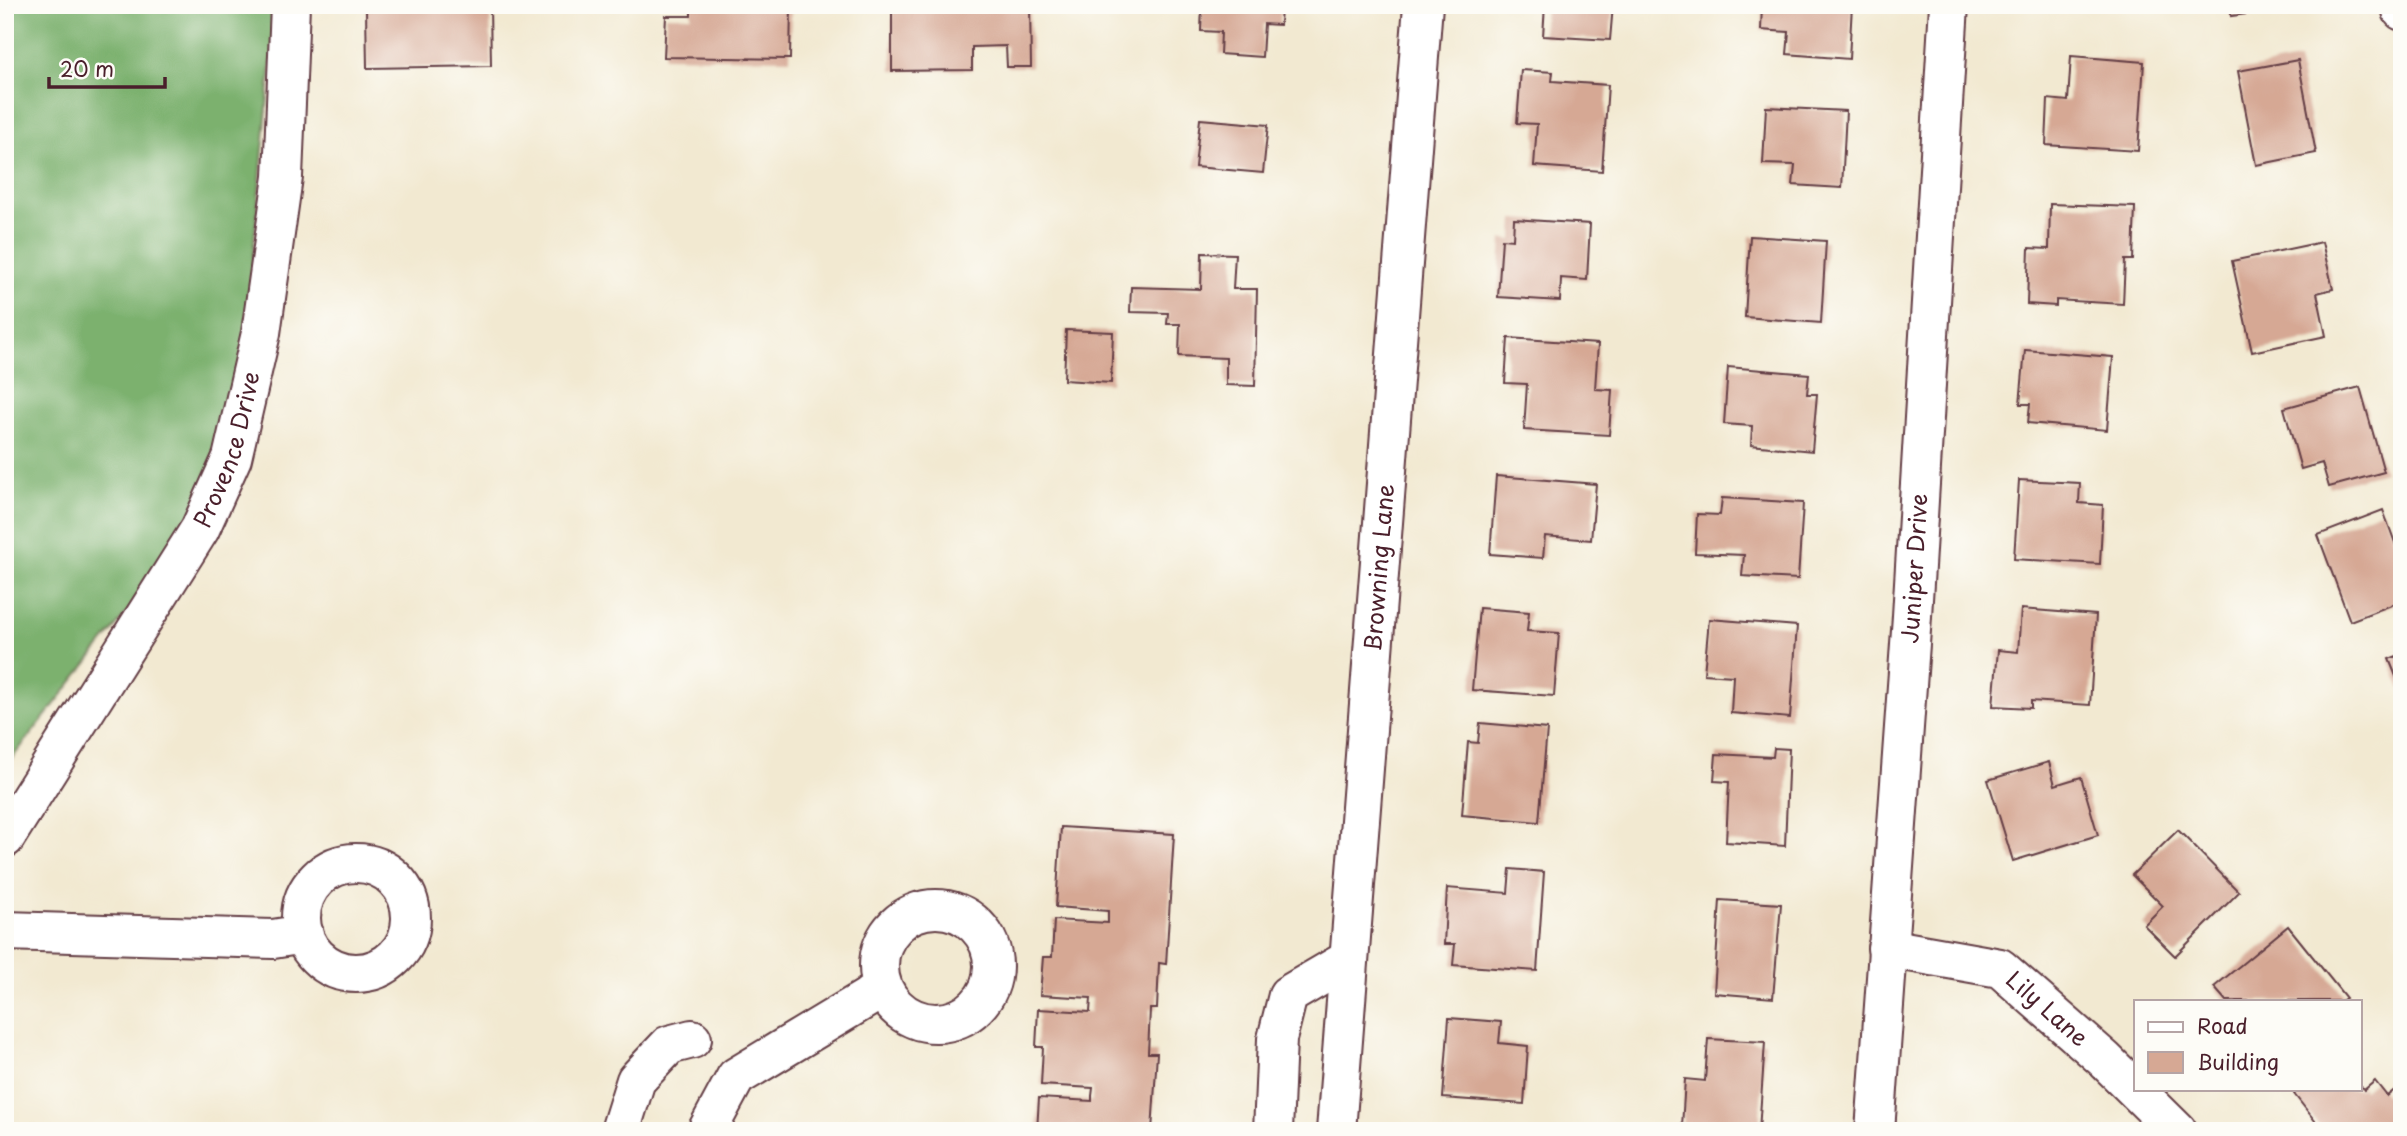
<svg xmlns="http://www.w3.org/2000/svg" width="2407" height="1136" font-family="'Playpen Sans',sans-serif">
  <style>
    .forest { fill: #7cb16e; stroke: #63684c; stroke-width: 2 }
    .building { fill: #d6a894 }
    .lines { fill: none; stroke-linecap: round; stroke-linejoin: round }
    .minor-casing { stroke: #633d44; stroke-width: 42 }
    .minor { stroke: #fff; stroke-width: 38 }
    .labels { text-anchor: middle; stroke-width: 5; stroke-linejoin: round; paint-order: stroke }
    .street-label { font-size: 23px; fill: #4a1f2b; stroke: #fdfcf7 }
  </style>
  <rect width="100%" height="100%" fill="#fdfcf7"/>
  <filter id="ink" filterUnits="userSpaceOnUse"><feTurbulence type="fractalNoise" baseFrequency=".0143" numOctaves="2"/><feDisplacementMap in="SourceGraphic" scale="14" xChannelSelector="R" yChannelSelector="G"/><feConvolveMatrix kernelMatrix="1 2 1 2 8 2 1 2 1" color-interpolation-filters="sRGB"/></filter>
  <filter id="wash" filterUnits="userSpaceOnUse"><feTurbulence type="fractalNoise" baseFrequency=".00686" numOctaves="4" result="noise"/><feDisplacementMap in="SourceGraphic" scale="28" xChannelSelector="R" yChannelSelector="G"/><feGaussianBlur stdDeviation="1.57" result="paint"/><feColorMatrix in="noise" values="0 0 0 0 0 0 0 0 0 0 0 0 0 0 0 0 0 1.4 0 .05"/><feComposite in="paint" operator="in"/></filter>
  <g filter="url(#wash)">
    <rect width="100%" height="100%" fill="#f2e9d1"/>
    <polygon class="forest" points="5,5 277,5 231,481 5,767"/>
    <g id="blocks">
      <g class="building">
        <polygon points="490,5 491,66 367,68 366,7"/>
        <polygon points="691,5 791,5 790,59 664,57 666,16 691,16"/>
        <polygon points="892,5 1030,5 1031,67 1007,67 1006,46 972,47 972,70 892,71"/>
        <polygon points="1202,5 1281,5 1280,25 1264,24 1262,57 1220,54 1221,32 1201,31"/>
        <polygon points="1545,5 1613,5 1610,40 1543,36"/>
        <polygon points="1762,5 1852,5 1849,59 1787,54 1789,32 1761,30"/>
        <polygon points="2230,5 2291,5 2291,8 2231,16"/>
        <polygon points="2071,56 2144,62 2138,151 2046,145 2048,99 2068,101"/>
        <polygon points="2298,60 2316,153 2256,165 2238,71"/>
        <polygon points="1521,70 1553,72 1552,81 1608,85 1602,171 1534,166 1537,124 1517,123"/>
        <polygon points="1766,107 1846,111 1842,188 1793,185 1795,165 1763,164"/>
        <polygon points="1200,119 1268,125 1263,173 1195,167"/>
        <polygon points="2050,204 2135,207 2133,260 2125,260 2123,304 2056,300 2056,306 2027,304 2029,248 2049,249"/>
        <polygon points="1514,219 1590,224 1587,280 1561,278 1560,301 1498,297 1502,239 1513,240"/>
        <polygon points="1750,236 1826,241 1821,323 1745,317"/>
        <polygon points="2322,242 2333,289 2317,293 2326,336 2252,352 2232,261"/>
        <polygon points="1202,253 1235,254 1233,289 1257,289 1255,386 1226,385 1226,358 1179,356 1180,324 1167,324 1168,313 1130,312 1131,287 1201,289"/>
        <polygon points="1066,330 1113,332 1111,383 1064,380"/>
        <polygon points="1508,338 1598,344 1595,389 1612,390 1609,435 1524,430 1527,384 1505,383"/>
        <polygon points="2025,350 2113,357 2107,430 2028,423 2030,404 2020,404"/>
        <polygon points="1728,367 1809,374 1807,394 1817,394 1812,451 1751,445 1752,426 1724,424"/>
        <polygon points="2360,387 2384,472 2329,487 2322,463 2301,469 2284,408"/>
        <polygon points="1496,476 1596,484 1591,540 1545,536 1543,558 1490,554"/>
        <polygon points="2019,480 2080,483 2079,503 2103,505 2100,564 2014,559"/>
        <polygon points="1722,498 1803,503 1798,579 1742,576 1744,555 1695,553 1697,514 1720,515"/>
        <polygon points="2383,510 2402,562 2402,601 2350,621 2318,535"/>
        <polygon points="1479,608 1529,612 1527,631 1559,633 1554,696 1472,690"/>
        <polygon points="2021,609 2096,615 2090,705 2031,701 2031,708 1993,706 1998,650 2018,652"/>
        <polygon points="1709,619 1797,626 1790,718 1731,713 1733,676 1704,674"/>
        <polygon points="2402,654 2402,691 2389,659"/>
        <polygon points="1480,723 1547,729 1539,822 1462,815 1468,742 1478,743"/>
        <polygon points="1774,748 1789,749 1785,846 1726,842 1729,782 1714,781 1716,754 1773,757"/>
        <polygon points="2049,762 2055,785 2081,777 2098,835 2013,861 1988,780"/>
        <polygon points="1061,827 1174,834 1166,964 1159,963 1157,1009 1150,1009 1148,1053 1157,1053 1152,1131 1037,1131 1039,1098 1092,1101 1092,1096 1093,1088 1041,1085 1043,1047 1036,1047 1038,1009 1090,1012 1091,998 1040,995 1043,957 1052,957 1054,920 1108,923 1108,911 1056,907"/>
        <polygon points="2178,830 2239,892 2175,956 2144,925 2163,906 2132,875"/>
        <polygon points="1510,869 1544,872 1537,971 1453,965 1455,944 1444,944 1447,888 1508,893"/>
        <polygon points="1720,900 1781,904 1773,998 1714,993"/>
        <polygon points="2288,926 2346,998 2341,1001 2226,1001 2214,987"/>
        <polygon points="1449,1018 1501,1022 1499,1043 1528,1046 1524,1104 1443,1098"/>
        <polygon points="1708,1039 1765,1042 1759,1131 1682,1127 1685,1079 1705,1081"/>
        <polygon points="2375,1081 2387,1096 2402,1084 2402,1122 2391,1131 2323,1131 2294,1094 2300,1089 2360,1089 2360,1085 2364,1090"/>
      </g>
    </g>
  </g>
  <g filter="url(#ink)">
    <use href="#blocks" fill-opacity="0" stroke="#633d44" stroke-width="2"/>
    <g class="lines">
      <g class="minor-casing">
        <g id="minor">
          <polyline points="2401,5 2402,11"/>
          <path id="s1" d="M5 838 200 529 232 458 261 333 283 177 290 5"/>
          <circle cx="356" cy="918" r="55"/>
          <circle cx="936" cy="966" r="57"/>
          <polyline points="5,931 273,939 304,934"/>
          <path id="s2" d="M1887 948 2000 968 2104 1059 2177 1131"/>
          <polyline points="620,1131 636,1080 669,1045 692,1039"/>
          <polyline points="707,1131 736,1077 867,998 882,986"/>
          <polyline points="1273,1131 1277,1039 1288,995 1348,960"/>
          <path id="s3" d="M1336 1131 1423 5"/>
          <path id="s4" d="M1875 1131 1912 616 1949 5"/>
        </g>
      </g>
      <use href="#minor" class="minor"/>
    </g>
  </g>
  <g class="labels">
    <g class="street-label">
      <text dy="8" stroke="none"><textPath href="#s1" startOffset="450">Provence Drive</textPath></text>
      <text dy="8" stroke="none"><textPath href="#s3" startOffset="565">Browning Lane</textPath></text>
      <text dy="8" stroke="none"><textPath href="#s4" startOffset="564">Juniper Drive</textPath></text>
      <text dy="8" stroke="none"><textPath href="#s2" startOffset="177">Lily Lane</textPath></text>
    </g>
  </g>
  <rect width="2407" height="1136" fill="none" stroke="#fdfcf7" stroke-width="28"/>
  <rect x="2134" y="1000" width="228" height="91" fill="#fdfcf7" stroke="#b5a4a5" stroke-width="2"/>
  <rect x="2148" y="1022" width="35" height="10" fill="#ffffff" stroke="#b5a4a5" stroke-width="2"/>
  <text x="2197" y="1034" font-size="21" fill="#4a1f2b">Road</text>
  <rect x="2148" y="1052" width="35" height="21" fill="#d6a894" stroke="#b5a4a5" stroke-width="2"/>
  <text x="2197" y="1070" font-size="21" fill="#4a1f2b">Building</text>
  <path d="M49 77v10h116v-10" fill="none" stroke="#4a1f2b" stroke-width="3.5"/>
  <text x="60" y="77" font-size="21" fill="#4a1f2b" stroke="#fdfcf7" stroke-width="5" paint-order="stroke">20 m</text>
</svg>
